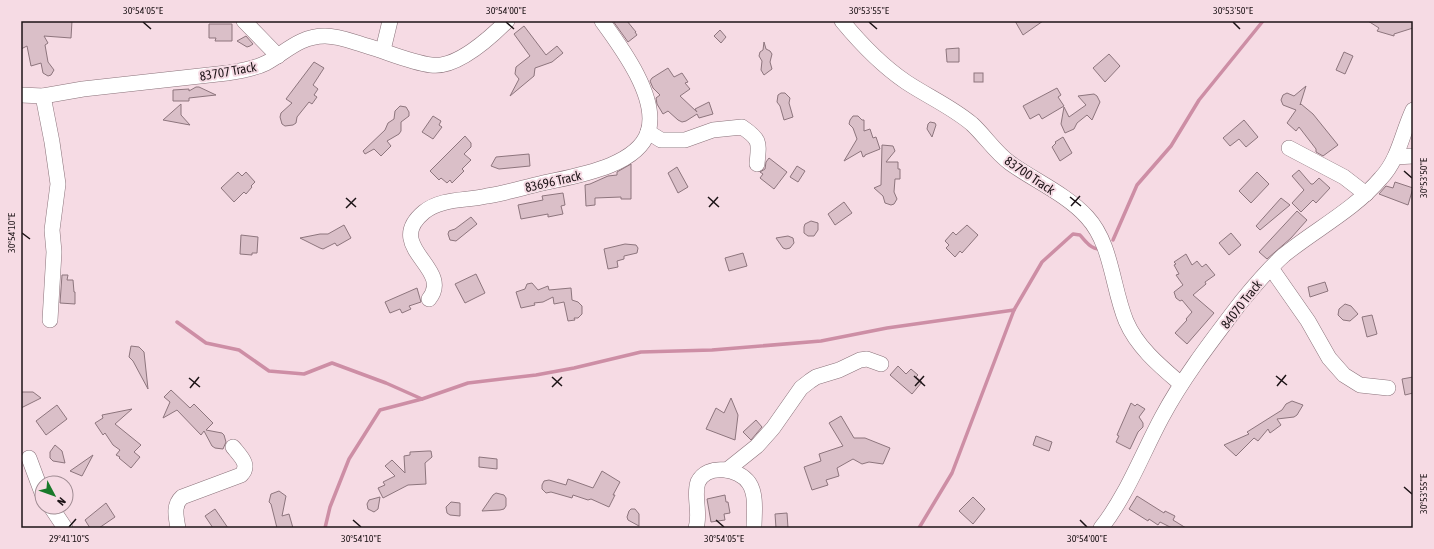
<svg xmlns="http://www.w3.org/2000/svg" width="1434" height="549" font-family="'Asap Condensed',sans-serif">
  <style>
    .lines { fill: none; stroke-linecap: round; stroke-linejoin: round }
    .stream { stroke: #cd8ea5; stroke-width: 3.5 }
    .building { fill: #dabfc8; stroke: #8d757d }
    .minor-casing { stroke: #8a727a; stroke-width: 16 }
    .minor { stroke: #fff; stroke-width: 15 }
    .ticks { fill: none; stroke: #1c1316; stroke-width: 1.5 }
    .labels { text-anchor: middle; stroke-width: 4; stroke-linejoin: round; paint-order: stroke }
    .street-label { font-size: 13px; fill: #1c1316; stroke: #f6dbe4 }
    .neatline { fill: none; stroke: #1c1316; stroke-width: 1.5 }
    .ticks-label { font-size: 10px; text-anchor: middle; fill: #1c1316 }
  </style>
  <rect width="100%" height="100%" fill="#f6dbe4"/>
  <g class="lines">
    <g class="stream">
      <polyline points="1113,240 1137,185 1171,146 1199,100 1263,21"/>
      <polyline points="177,322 206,343 239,350 269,371 304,374 332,363 386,383 422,399"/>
      <polyline points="325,528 330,507 349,459 380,410 422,399 468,383 536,375 574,368 641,352 712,350 821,341 887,328 1014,310"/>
      <path d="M919 528 952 473 1014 310 1042 262 1073 234 1080 235C1085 241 1091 249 1100 249"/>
    </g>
  </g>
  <g class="building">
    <polygon points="21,21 72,21 71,38 44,36 48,43 45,45 48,62 54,70 51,75 48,76 43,73 41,63 31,66 27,46 21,49"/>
    <polygon points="613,21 627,21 636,32 635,32 637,35 628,42"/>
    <polygon points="1015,21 1043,21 1023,35"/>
    <polygon points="1368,21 1413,21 1413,28 1394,34 1394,36 1377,31 1379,28"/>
    <polygon points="209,24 232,24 232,41 215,41 216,38 209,38"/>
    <polygon points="524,26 546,55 557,46 563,53 552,62 535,68 534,76 510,96 519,79 515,74 516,67 530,56 514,34"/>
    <polygon points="720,30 726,37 721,43 714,36"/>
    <polygon points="246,36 253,44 250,46 247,47 237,41"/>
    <polygon points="764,42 766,49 770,51 772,54 770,62 772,69 764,75 761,70 762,61 759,56 760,52 763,50"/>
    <polygon points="959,48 959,62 947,62 946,49"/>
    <polygon points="1344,52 1353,56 1345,74 1336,70"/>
    <polygon points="1109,54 1120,66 1105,82 1093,68"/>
    <polygon points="314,62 324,68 313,85 318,89 314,95 317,97 312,104 309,102 297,117 296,123 293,125 285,126 282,124 280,117 281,113 292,103 286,99"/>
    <polygon points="668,68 674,77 682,73 688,82 685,83 690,89 680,96 697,112 695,109 709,102 713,114 699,118 697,114 686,121 682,122 678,120 668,111 663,114 657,104 656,98 660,95 653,88 650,81 652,78"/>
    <rect x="974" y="73" width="9" height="9"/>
    <polygon points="1306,86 1300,105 1301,104 1313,114 1338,145 1323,156 1316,152 1316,149 1299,127 1296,131 1287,123 1296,110 1283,105 1281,100 1283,95 1287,93 1294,96"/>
    <polygon points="196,87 199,87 216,95 189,98 189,101 173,101 173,90 189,89 189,91"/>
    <polygon points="1057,88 1061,95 1058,97 1064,106 1042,119 1039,114 1030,119 1023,106"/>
    <polygon points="781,93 785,93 790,98 789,103 793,117 784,120 780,106 777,102 778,95"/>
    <polygon points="1094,94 1097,96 1100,102 1092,120 1087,115 1077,123 1074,129 1065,133 1061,124 1064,107 1069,117 1086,105 1078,96"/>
    <polygon points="181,104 181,115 190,125 163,120"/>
    <polygon points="400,106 406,107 409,112 409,116 401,122 401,131 399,134 387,141 391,146 381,156 374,149 365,154 363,151 385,130 388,123 394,119 395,111"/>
    <polygon points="433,116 441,121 439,125 442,127 433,139 422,132"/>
    <polygon points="853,116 858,116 862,120 864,120 864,131 870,129 873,138 876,137 880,149 865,155 865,156 863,157 861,151 844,161 857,139 853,128 849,124 850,120"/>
    <polygon points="1244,120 1258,137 1246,147 1239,139 1230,146 1223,138"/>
    <polygon points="930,122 935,123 936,125 932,137 927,129 928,124"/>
    <polygon points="465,136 471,143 471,147 464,154 471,160 462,169 464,171 452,183 450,180 447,183 441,178 439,180 430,171"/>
    <polygon points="1063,137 1072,153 1060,161 1052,147 1056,143 1055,142"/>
    <polygon points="882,145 893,146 895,151 886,162 898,162 898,169 900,169 900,179 895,179 894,192 897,199 894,204 891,205 885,203 883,196 874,188 881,185"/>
    <polygon points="529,154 530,166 499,169 491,166 496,157"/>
    <polygon points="769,158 787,172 774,189 760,178 763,174 760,172 765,169 766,162"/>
    <polygon points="631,164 631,199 621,199 621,197 595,198 595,205 586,206 585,185 590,184 608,176 617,175 617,172"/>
    <polygon points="797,166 805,171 798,182 790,177"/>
    <polygon points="677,167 688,187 678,193 668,173"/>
    <polygon points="1299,170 1311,184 1313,184 1319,178 1330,188 1316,203 1313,200 1301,212 1292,203 1304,190 1292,176"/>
    <polygon points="238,172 242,176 246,172 255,182 251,186 252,187 246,194 244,192 234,202 221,188"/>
    <polygon points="1257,172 1269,184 1251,203 1239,191"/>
    <polygon points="1395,182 1413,188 1408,205 1379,194 1386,186 1393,188"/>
    <polygon points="563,193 565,205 561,206 563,214 548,217 548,214 521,219 518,205 543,200 542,196"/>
    <polygon points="1281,198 1290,205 1260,230 1256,226"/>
    <polygon points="844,202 852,213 835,225 828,214"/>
    <polygon points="1297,211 1307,220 1291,238 1267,259 1259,252"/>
    <polygon points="471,217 477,224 456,241 450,240 448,234 449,231 455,229"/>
    <polygon points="811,221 818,223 818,230 814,236 808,236 804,233 804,227 805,224"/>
    <polygon points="344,225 351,238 337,246 335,243 323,249 320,248 300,238 320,234 328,234"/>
    <polygon points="967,225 978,235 962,253 960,251 955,257 946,248 949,245 945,241 953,232 956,235"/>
    <polygon points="1231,233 1241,245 1229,255 1219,243"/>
    <polygon points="241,235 258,237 257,253 252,253 252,255 240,254"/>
    <polygon points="788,236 793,238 794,243 790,248 786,249 783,248 776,238"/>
    <polygon points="625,244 636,245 638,248 637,253 624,256 624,259 617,261 618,267 608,269 604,249"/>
    <polygon points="743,253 747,266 729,271 725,258"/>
    <polygon points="1186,254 1192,265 1197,261 1202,267 1206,264 1215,275 1205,282 1206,284 1193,295 1214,313 1187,344 1175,333 1187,320 1186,319 1192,312 1182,300 1180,301 1176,298 1174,292 1183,285 1176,275 1179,274 1174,265 1176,264 1174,262"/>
    <polygon points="476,274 485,293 465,303 455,284"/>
    <polygon points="62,275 68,275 67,280 73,280 74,292 75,292 75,304 60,303"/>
    <polygon points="1325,282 1328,291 1310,297 1308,287"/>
    <polygon points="532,283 538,290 548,286 549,290 571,288 572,300 578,302 582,306 582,314 578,318 574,318 575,320 568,321 564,302 554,304 553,297 543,302 534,303 535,305 521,308 516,292 525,289 527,284"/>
    <polygon points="417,288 421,302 409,306 411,309 402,313 400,309 390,313 385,302"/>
    <polygon points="1345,304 1351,306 1358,314 1350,321 1343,320 1338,315 1339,309"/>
    <polygon points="1372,315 1377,334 1367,337 1362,317"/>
    <polygon points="131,346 139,347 144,352 148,389 133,361 129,357"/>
    <polygon points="898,366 906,374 911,369 918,375 916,377 922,382 912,394 890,375"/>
    <polygon points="1413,377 1413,393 1405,395 1402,379"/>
    <polygon points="171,390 190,408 194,404 213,423 206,430 222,433 224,435 226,442 223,449 215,448 212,446 204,431 201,435 177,410 163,418 170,402 164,397"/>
    <polygon points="21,392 33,392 41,398 21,408"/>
    <polygon points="731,398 738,415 735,440 706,429 716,408 724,413"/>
    <polygon points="1292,401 1303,405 1297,415 1294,417 1277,419 1281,425 1270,433 1268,429 1258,441 1254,438 1236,456 1224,445 1249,434 1247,432 1282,410 1286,404"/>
    <polygon points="1131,403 1135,406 1137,404 1145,409 1139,417 1143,423 1143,427 1138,432 1130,449 1116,442 1119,436 1117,435"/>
    <polygon points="57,405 67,419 46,435 36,421"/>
    <polygon points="132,409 115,424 141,445 134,452 140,457 131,468 119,458 120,457 116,455 120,450 113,445 105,433 103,435 95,423 103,418 102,415"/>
    <polygon points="841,416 854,438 865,438 890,448 883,464 869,462 862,464 853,459 837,468 839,476 826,480 828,485 812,490 804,467 821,461 819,454 843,446 829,423"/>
    <polygon points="756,420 762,427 751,440 743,432"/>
    <polygon points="1036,436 1052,442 1049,451 1033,445"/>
    <polygon points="55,445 62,451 65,463 53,461 50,458 50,452"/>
    <polygon points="428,451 431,451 432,457 425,463 426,484 408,485 383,498 378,488 385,485 383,482 395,476 385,466 392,460 405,473 404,456 410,455 410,452"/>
    <polygon points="93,455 82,476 70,471"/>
    <polygon points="479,457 497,459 497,469 479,467"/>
    <polygon points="602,471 620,482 613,495 615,495 609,507 591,499 588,500 573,495 572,498 551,492 546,493 542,489 542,485 544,481 549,480 566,485 568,479 593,488"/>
    <polygon points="279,491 286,496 282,516 289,514 293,528 277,528 271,504 269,502 271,494"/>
    <polygon points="496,493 504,495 506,498 506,506 504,509 500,510 482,511 493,495"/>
    <polygon points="725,495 726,502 728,502 730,513 724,514 725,520 711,522 707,499"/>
    <polygon points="1137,496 1164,513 1165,511 1175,516 1173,520 1186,528 1172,528 1160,522 1158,525 1149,519 1148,521 1129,509"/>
    <polygon points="380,497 378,509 374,512 368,509 367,504 369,500"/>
    <polygon points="973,497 985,509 973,524 959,511"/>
    <polygon points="451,502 460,503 460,516 450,515 447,513 446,507"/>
    <polygon points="106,503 115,517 99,528 90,528 85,520"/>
    <polygon points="215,509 228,528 213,528 205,516"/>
    <polygon points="631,509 635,509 639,514 639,526 628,520 627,517 629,511"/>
    <polygon points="787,513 788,528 776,528 775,514"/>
  </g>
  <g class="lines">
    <g class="minor-casing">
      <g id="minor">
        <polyline points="244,21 278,56"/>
        <path d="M842 21C861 44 881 65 906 82 927 96 952 107 972 124 985 136 995 152 1010 163 1035 181 1066 194 1087 217 1112 244 1112 287 1126 321 1137 347 1160 366 1181 384"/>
        <polyline points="383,50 390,21"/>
        <path d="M21 95 43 96 83 89 227 73C240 71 254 69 266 63 286 52 300 36 325 36 340 36 353 42 367 46 388 52 409 62 431 65 456 69 490 38 507 21"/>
        <polyline points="43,96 52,142 58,184 52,230 54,252 50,320"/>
        <path d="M648 132 661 140H685L713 130 742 127C761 140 759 142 757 164"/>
        <polyline points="1289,148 1344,177 1366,194"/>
        <polyline points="1395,157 1413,156"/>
        <polyline points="1271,268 1308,321 1329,358 1344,375 1360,385 1388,388"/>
        <path d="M429 299C454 268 382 247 424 212 441 198 466 201 487 196 506 193 525 187 543 183 574 176 637 167 648 132 659 98 621 47 602 21"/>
        <polyline points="29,458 42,493"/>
        <polyline points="727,470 757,446 773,428 801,388 810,381 816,377 839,370 860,360 867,359 881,364"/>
        <polyline points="51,507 65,528"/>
        <path d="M178 528C176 517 173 505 182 497L241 475C251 465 240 456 233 447"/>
        <path d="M696 528C701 513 693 496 698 482 707 463 739 468 749 483 757 495 754 514 754 528"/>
        <path d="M1101 528C1127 495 1142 454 1162 417 1184 376 1213 339 1241 302 1254 286 1268 269 1284 255 1316 229 1354 210 1381 178 1399 159 1402 133 1413 110"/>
      </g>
    </g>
    <use href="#minor" class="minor"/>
  </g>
  <path class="ticks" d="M143 22 151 29M506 22 514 29M869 22 877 29M1233 22 1240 29M1404 171 1412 178M708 197 719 207M1070 197 1081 206M346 198 356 207M1071 206 1080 196M709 207 718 197M346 208 356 198M22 233 30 239M914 376 925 386M1276 376 1287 385M552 377 562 386M189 378 200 387M915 386 924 376M1277 386 1286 375M552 387 562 377M190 388 199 377M1404 487 1412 494M353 520 361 527M716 520 724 527M1080 520 1087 527M69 527 76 519"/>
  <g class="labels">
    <g class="street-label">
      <text transform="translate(228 71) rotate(-10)" y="5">83707 Track</text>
      <text transform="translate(1030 175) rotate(34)" y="5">83700 Track</text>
      <text transform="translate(553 181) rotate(-13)" y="5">83696 Track</text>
      <text transform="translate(1241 304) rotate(-52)" y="5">84070 Track</text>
    </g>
  </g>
  <rect width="1434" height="549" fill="none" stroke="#f6dbe4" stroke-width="44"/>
  <g transform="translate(54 495) rotate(131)"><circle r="19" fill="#f6dbe4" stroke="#9f8b92"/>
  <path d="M0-3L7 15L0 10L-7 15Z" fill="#19792a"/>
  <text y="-6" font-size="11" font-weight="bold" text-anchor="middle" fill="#1c1316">N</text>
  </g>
  <rect x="22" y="22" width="1390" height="505" class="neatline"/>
  <g class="ticks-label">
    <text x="143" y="14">30°54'05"E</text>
    <text x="506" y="14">30°54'00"E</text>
    <text x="869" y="14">30°53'55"E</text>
    <text x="1233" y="14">30°53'50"E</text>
    <text transform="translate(1423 178) rotate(-90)" y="4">30°53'50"E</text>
    <text transform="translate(11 233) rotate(-90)" y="4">30°54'10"E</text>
    <text transform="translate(1423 494) rotate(-90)" y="4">30°53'55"E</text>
    <text x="69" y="542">29°41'10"S</text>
    <text x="361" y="542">30°54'10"E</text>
    <text x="724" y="542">30°54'05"E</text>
    <text x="1087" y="542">30°54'00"E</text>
  </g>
</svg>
